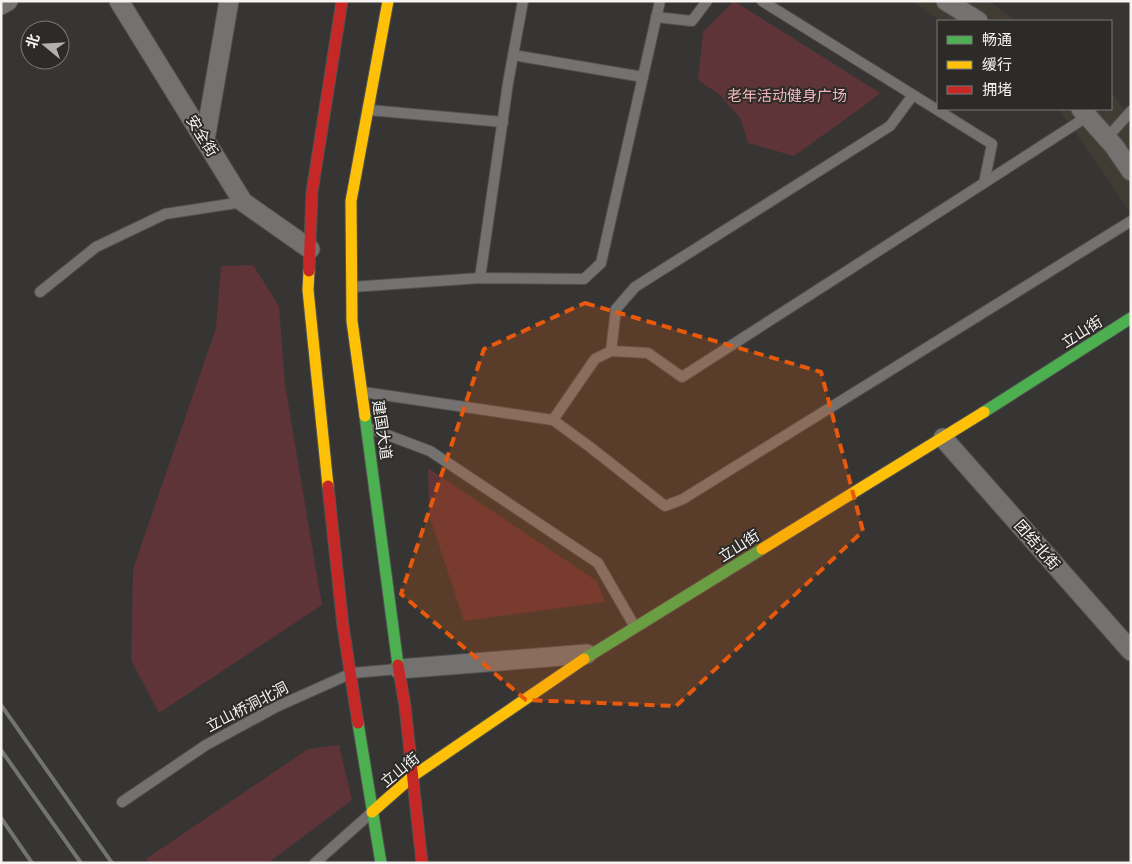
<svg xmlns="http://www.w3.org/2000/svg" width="1132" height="864" font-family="Lato,'Noto Sans SC',sans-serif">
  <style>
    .built { fill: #403b33 }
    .green { fill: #5e3438 }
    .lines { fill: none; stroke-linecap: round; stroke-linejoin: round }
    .lane-casing { stroke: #51514f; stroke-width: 12 }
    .street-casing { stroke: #51514f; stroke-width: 21 }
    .fast-casing { stroke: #51514f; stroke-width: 13 }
    .slow-casing { stroke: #51514f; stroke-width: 13 }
    .jam-casing { stroke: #51514f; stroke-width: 13 }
    .lane { stroke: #737271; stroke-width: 10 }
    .street { stroke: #737271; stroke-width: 19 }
    .fast { stroke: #4caf50; stroke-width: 11 }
    .slow { stroke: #ffc107; stroke-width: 11 }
    .jam { stroke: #c62828; stroke-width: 11 }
    .rail { stroke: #737372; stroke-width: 4 }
    .marked { fill: #e8590c; fill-opacity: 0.2; stroke: #e8590c; stroke-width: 4; stroke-dasharray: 10 6; stroke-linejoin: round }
    .labels { text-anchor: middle; stroke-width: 4; stroke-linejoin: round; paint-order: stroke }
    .park-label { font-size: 15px; fill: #f4b7ba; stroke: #2d2b28 }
    .street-label { font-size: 15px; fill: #f6f4f2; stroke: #2d2b28 }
  </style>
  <rect width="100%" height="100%" fill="#363533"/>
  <g class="built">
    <polygon points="912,1 990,1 1016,21 940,21"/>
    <polygon points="1111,94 1116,98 1131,121 1131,214 1059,109 1111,109"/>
  </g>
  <g class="green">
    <polygon points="734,1 880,93 865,105 794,156 748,143 741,119 720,95 698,80 703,32"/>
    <polygon points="253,265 279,306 285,384 322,605 159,713 131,660 133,569 216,328 221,266"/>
    <polygon points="428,468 597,581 605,602 464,621 429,515"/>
    <polygon points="339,745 352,800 268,863 149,863 146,859 308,749"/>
  </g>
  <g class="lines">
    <g class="lane-casing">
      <g id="lane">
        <polyline points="656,17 692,21 707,1"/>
        <polyline points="513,55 643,77"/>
        <polyline points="369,110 503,122"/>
        <polyline points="1107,138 1131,111"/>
        <polyline points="984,183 1088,116"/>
        <polyline points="480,278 508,83 523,1"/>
        <polyline points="352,287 480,278 584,279 601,263 660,1"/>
        <polyline points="40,292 96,247 165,214 243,202"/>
        <polyline points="611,351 648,353 682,377 984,183 992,144 762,1"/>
        <polyline points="363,392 553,420 595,359 611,351 616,309 635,287 890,126 913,95"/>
        <polyline points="553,420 590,447 665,506 683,499 1131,221"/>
        <polyline points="369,428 430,451 598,563 635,627"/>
        <polyline points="122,802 206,745 276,707 352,673 398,669"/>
        <polyline points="315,863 370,814"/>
      </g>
    </g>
    <g class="street-casing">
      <g id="street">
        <polyline points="119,1 243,202 310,249"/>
        <polyline points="946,1 978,21"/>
        <polyline points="1,5 8,1"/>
        <polyline points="1081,109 1114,146 1131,171"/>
        <polyline points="205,140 229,1"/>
        <polyline points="943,438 1131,651"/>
        <polyline points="399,669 587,654"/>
      </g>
    </g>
    <g class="fast-casing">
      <g id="fast">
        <polyline points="984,412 1131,318"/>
        <polyline points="365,416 398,665"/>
        <polyline points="584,659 762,549"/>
        <polyline points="358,723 381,863"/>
      </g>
    </g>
    <g class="slow-casing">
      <g id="slow">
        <polyline points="309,271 308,290 328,486"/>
        <polyline points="365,416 352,321 351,201 388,1"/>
        <polyline points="762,549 984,412"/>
        <polyline points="372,812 413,776 584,659"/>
      </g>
    </g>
    <g class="jam-casing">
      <g id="jam">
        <polyline points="309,271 312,192 342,1"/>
        <polyline points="328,486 343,626 358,723"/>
        <polyline points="398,665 405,706 422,863"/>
      </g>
    </g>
    <use href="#lane" class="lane"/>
    <use href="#street" class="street"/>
    <use href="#fast" class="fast"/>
    <use href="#slow" class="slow"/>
    <use href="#jam" class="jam"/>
    <g class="rail">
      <polyline points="1,705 112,863"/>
      <polyline points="1,750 81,863"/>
      <polyline points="1,818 32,863"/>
    </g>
  </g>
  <path class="marked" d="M585 303 821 372 863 531 676 706 526 700 401 594 484 349Z"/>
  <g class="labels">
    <g class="park-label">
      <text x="787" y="101">老年活动健身广场</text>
    </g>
    <g class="street-label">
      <text transform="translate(202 136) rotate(58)" y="5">安全街</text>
      <text transform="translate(1082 332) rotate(-32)" y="5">立山街</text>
      <text transform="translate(382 430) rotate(82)" y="5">建国大道</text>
      <text transform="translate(1037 545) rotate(49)" y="5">团结北街</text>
      <text transform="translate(739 546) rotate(-32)" y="5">立山街</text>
      <text transform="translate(247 707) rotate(-27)" y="5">立山桥洞北洞</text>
      <text transform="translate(400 770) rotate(-39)" y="5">立山街</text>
    </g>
  </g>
  <rect width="1132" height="864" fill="none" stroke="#f6f4f2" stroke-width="5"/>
  <rect x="937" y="20" width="175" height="90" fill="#2d2b28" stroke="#7d7b79"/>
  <rect x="947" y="36" width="25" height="8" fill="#4caf50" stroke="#7d7b79"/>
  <text x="982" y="45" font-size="15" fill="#f6f4f2">畅通</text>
  <rect x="947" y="61" width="25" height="8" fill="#ffc107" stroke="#7d7b79"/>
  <text x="982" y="70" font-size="15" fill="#f6f4f2">缓行</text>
  <rect x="947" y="86" width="25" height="8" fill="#c62828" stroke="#7d7b79"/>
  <text x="982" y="95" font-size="15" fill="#f6f4f2">拥堵</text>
  <g transform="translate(45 45) rotate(288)"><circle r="24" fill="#2d2b28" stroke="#7d7b79"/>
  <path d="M0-4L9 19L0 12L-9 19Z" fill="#b3b1af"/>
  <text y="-8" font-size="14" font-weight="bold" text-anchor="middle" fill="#f6f4f2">北</text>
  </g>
</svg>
